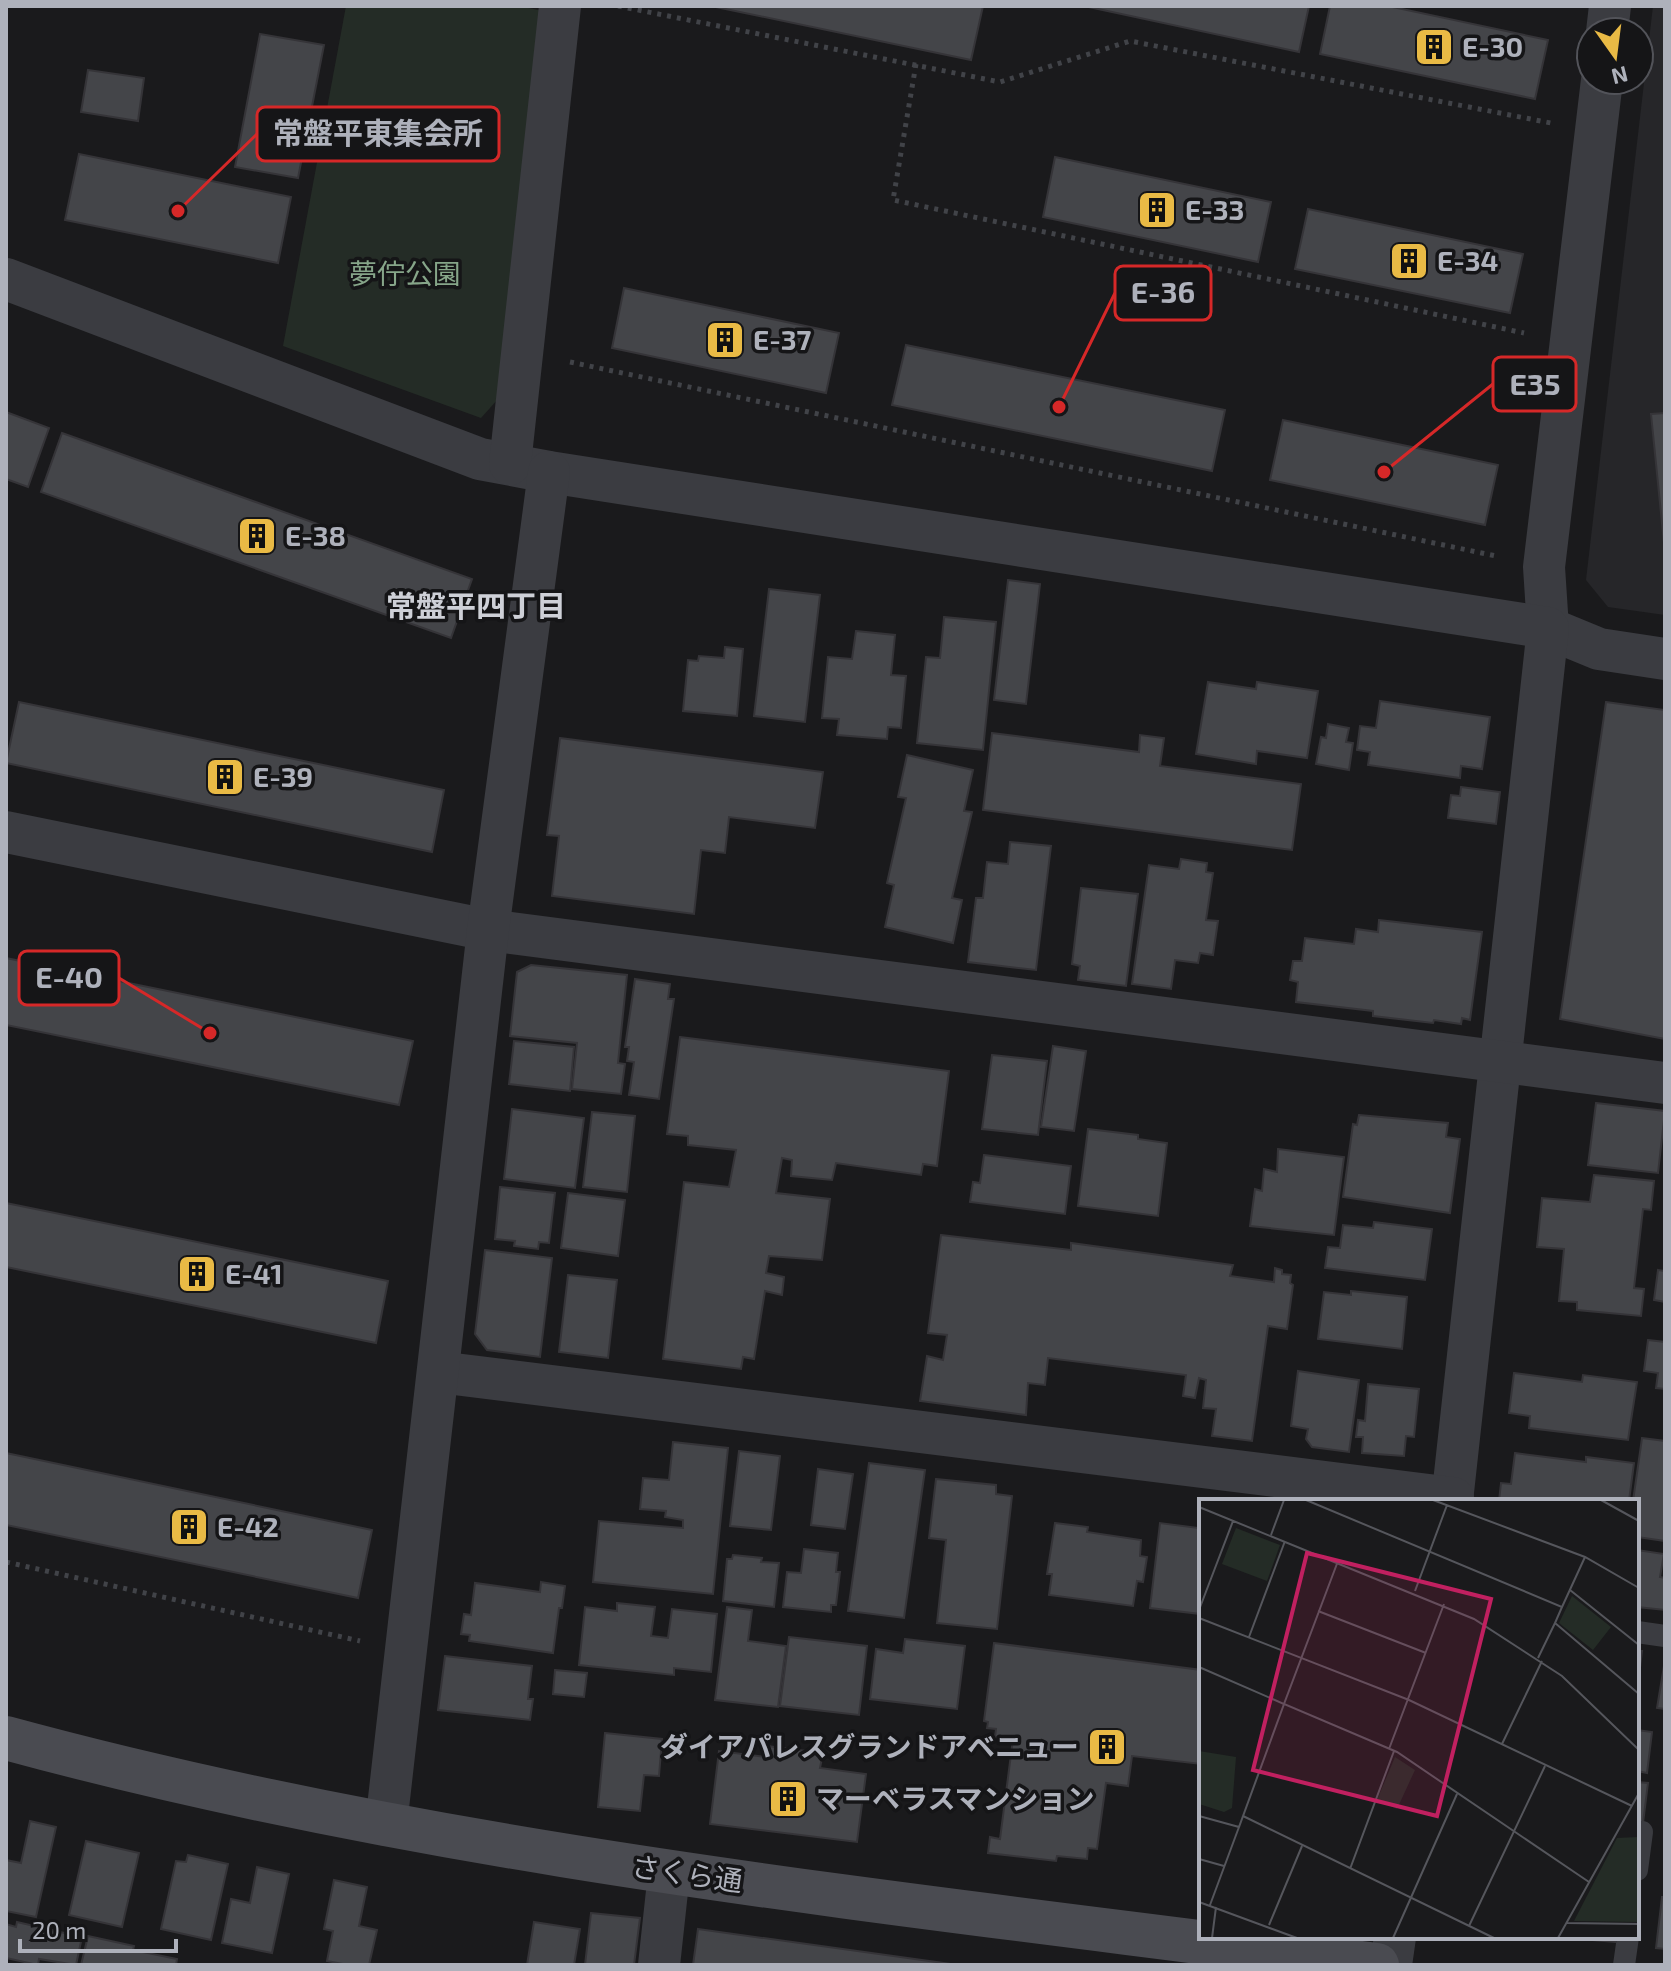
<svg xmlns="http://www.w3.org/2000/svg" width="1671" height="1971" font-family="'Exo 2','Noto Sans JP',sans-serif">
  <style>
    .built { fill: #262629 }
    .green { fill: #242c26 }
    .building { fill: #444549; stroke: #353438; stroke-width: 2 }
    .lines { fill: none; stroke-linecap: round; stroke-linejoin: round }
    .path { stroke: #414348; stroke-width: 5; stroke-dasharray: 4 6; stroke-linecap: butt }
    .lane { stroke: #3b3c41; stroke-width: 22 }
    .street { stroke: #3b3c41; stroke-width: 42 }
    .secondary { stroke: #4a4b51; stroke-width: 44 }
    .labels { text-anchor: middle; stroke-width: 7; stroke-linejoin: round; paint-order: stroke }
    .poi-label { font-size: 28px; font-weight: bold; fill: #aeb1bb; stroke: #151517; text-anchor: start }
    .park-label { font-size: 28px; fill: #86a589; stroke: #151517 }
    .street-label { font-size: 28px; fill: #aeb1bb; stroke: #151517 }
    .neighbourhood-label { font-size: 30px; font-weight: bold; fill: #ced0d7; stroke: #151517 }
    .inset-road { fill: none; stroke: #55565c; stroke-width: 2 }
    .view { fill: #c12060; fill-opacity: 0.15; stroke: #c12060; stroke-width: 4 }
    .inset-edge { fill: none; stroke: #aeb1bb; stroke-width: 4 }
    .leader { fill: none; stroke: #d62828; stroke-width: 3 }
    .callout-dot { fill: #d62828; stroke: #151517; stroke-width: 3 }
    .callout { fill: #151517; stroke: #d62828; stroke-width: 3 }
    .callout-label { font-size: 30px; text-anchor: middle; font-weight: bold; fill: #aeb1bb }
  </style>
  <rect width="100%" height="100%" fill="#1a1a1c"/>
  <polygon class="built" points="1653,6 1665,6 1665,615 1608,607 1586,580"/>
  <polygon class="green" points="346,6 519,6 543,11 498,399 481,418 283,346"/>
  <g class="building">
    <polygon points="711,6 983,6 971,60"/>
    <polygon points="1084,6 1309,6 1299,52"/>
    <polygon points="1330,6 1388,6 1548,40 1535,99 1320,54"/>
    <polygon points="260,34 324,45 298,178 235,167"/>
    <polygon points="88,70 144,78 138,121 81,112"/>
    <polygon points="79,154 291,197 278,263 65,220"/>
    <polygon points="1055,157 1271,202 1258,262 1043,217"/>
    <polygon points="1308,209 1523,254 1510,313 1295,269"/>
    <polygon points="624,288 839,333 826,393 612,348"/>
    <polygon points="906,345 1225,410 1212,471 892,405"/>
    <polygon points="6,412 49,428 28,487 6,479"/>
    <polygon points="1665,413 1665,553 1651,414"/>
    <polygon points="1283,420 1498,465 1485,525 1270,480"/>
    <polygon points="62,433 472,579 451,638 41,492"/>
    <polygon points="1008,580 1040,584 1026,704 994,700"/>
    <polygon points="769,589 820,595 805,722 754,716"/>
    <polygon points="944,617 996,622 983,750 917,743 926,657 940,658"/>
    <polygon points="856,631 895,635 891,675 906,676 901,728 888,727 887,739 837,735 839,719 822,718 828,657 852,659"/>
    <polygon points="725,647 743,649 737,716 683,711 688,660 698,661 699,656 724,658"/>
    <polygon points="1208,682 1256,689 1257,682 1318,691 1307,758 1257,751 1256,764 1196,754"/>
    <polygon points="1380,701 1490,717 1482,769 1461,766 1460,778 1368,765 1370,752 1357,750 1360,726 1376,728"/>
    <polygon points="19,702 444,790 432,852 6,763"/>
    <polygon points="1606,702 1665,710 1665,1039 1560,1019"/>
    <polygon points="1328,724 1349,728 1346,742 1353,743 1349,770 1316,764 1321,737 1326,738"/>
    <polygon points="992,733 1139,752 1140,735 1164,738 1160,766 1301,784 1292,850 983,810"/>
    <polygon points="560,738 823,772 815,828 729,817 725,853 701,850 694,914 552,896 559,836 547,835"/>
    <polygon points="907,755 973,770 964,811 972,812 952,898 962,900 953,943 885,927 894,885 887,883 906,798 898,797"/>
    <polygon points="1461,787 1500,792 1496,824 1448,818 1451,795 1460,796"/>
    <polygon points="1010,842 1051,846 1036,970 968,962 976,898 983,898 987,862 1008,864"/>
    <polygon points="1181,859 1207,863 1206,872 1213,873 1206,920 1218,921 1213,955 1200,953 1198,963 1175,960 1171,989 1132,984 1149,865 1179,869"/>
    <polygon points="1081,888 1138,894 1126,986 1078,980 1080,966 1072,964"/>
    <polygon points="1379,920 1482,932 1470,1020 1462,1018 1461,1024 1434,1020 1433,1023 1373,1016 1373,1011 1296,1002 1298,982 1290,980 1293,961 1302,961 1305,938 1354,944 1356,929 1378,932"/>
    <polygon points="6,958 413,1041 399,1105 6,1025"/>
    <polygon points="531,965 627,975 618,1063 625,1064 621,1094 572,1089 577,1043 510,1036 517,972"/>
    <polygon points="635,979 670,984 668,999 674,999 659,1099 629,1095 634,1062 627,1061 629,1047 625,1047"/>
    <polygon points="680,1037 949,1071 937,1166 923,1164 921,1175 836,1163 832,1180 791,1176 792,1160 782,1158 776,1193 830,1199 822,1260 769,1256 766,1273 784,1277 782,1295 765,1291 754,1359 743,1357 741,1369 663,1359 684,1182 729,1187 736,1150 688,1145 688,1136 667,1134"/>
    <polygon points="514,1041 574,1047 570,1091 509,1084"/>
    <polygon points="1053,1046 1086,1051 1074,1131 1041,1127"/>
    <polygon points="992,1055 1047,1061 1038,1135 982,1129"/>
    <polygon points="1596,1103 1665,1111 1658,1173 1588,1165"/>
    <polygon points="512,1109 584,1118 575,1188 504,1179"/>
    <polygon points="592,1112 635,1116 627,1192 583,1187"/>
    <polygon points="1359,1115 1448,1123 1446,1137 1460,1139 1450,1213 1343,1197 1353,1124 1357,1125"/>
    <polygon points="1088,1129 1138,1135 1138,1139 1167,1143 1158,1216 1078,1206"/>
    <polygon points="1278,1149 1344,1157 1334,1235 1250,1226 1255,1189 1262,1191 1264,1169 1277,1172"/>
    <polygon points="984,1155 1071,1166 1065,1214 970,1202 973,1182 980,1183"/>
    <polygon points="1594,1175 1654,1181 1651,1210 1643,1209 1634,1288 1644,1289 1641,1316 1577,1310 1577,1302 1559,1301 1564,1249 1537,1247 1542,1198 1590,1202"/>
    <polygon points="500,1187 555,1193 549,1243 539,1242 538,1249 514,1246 515,1241 495,1239"/>
    <polygon points="568,1193 625,1200 618,1256 561,1248"/>
    <polygon points="6,1203 388,1281 376,1343 6,1267"/>
    <polygon points="1374,1222 1432,1229 1425,1280 1325,1268 1328,1247 1340,1248 1343,1225 1373,1228"/>
    <polygon points="941,1235 1071,1250 1071,1243 1233,1265 1230,1276 1274,1282 1275,1268 1282,1270 1282,1274 1291,1275 1290,1283 1293,1285 1287,1329 1268,1326 1252,1441 1212,1436 1216,1409 1203,1408 1206,1380 1199,1378 1195,1398 1183,1396 1186,1375 1048,1358 1045,1385 1028,1383 1026,1415 920,1401 927,1356 943,1360 947,1335 928,1333"/>
    <polygon points="485,1250 552,1258 540,1357 487,1350 475,1334"/>
    <polygon points="1658,1270 1665,1271 1665,1302 1654,1300"/>
    <polygon points="568,1275 617,1280 608,1358 559,1352"/>
    <polygon points="1351,1291 1407,1297 1402,1349 1318,1339 1324,1292 1351,1295"/>
    <polygon points="1648,1340 1665,1342 1665,1389 1656,1388 1658,1373 1644,1371"/>
    <polygon points="1298,1371 1359,1380 1349,1452 1312,1447 1306,1439 1308,1429 1291,1426"/>
    <polygon points="1514,1373 1582,1382 1583,1375 1637,1382 1628,1440 1529,1428 1530,1416 1509,1413"/>
    <polygon points="1368,1384 1419,1389 1414,1437 1406,1436 1404,1456 1362,1453 1363,1437 1356,1437 1358,1420 1365,1421"/>
    <polygon points="1642,1438 1665,1441 1665,1541 1637,1537 1637,1501 1633,1501"/>
    <polygon points="673,1442 728,1448 713,1594 593,1582 599,1521 683,1528 683,1520 665,1517 666,1511 640,1509 643,1478 669,1480"/>
    <polygon points="739,1451 780,1456 771,1530 730,1526"/>
    <polygon points="6,1453 372,1530 358,1598 6,1525"/>
    <polygon points="1515,1453 1586,1462 1586,1457 1634,1463 1629,1501 1499,1501 1501,1483 1511,1484"/>
    <polygon points="869,1463 925,1470 904,1618 848,1611"/>
    <polygon points="818,1469 853,1474 845,1529 811,1525"/>
    <polygon points="936,1479 996,1485 996,1494 1012,1496 997,1629 937,1623 946,1540 929,1538"/>
    <polygon points="1199,1521 1201,1614 1150,1608 1160,1523 1198,1528"/>
    <polygon points="1055,1523 1088,1527 1087,1532 1141,1540 1140,1556 1147,1557 1143,1582 1137,1581 1133,1606 1049,1595 1052,1574 1047,1574"/>
    <polygon points="804,1549 838,1553 836,1572 840,1572 836,1605 831,1605 831,1612 783,1607 787,1572 801,1573"/>
    <polygon points="1637,1550 1664,1554 1660,1577 1665,1578 1665,1610 1637,1607"/>
    <polygon points="733,1555 762,1558 761,1562 779,1563 774,1607 723,1601 727,1559 732,1559"/>
    <polygon points="541,1582 565,1586 562,1608 559,1608 553,1653 469,1641 470,1635 461,1634 464,1614 471,1615 475,1583 540,1592"/>
    <polygon points="617,1603 655,1607 651,1636 668,1638 672,1609 717,1614 711,1672 674,1668 674,1675 579,1665 585,1607 617,1611"/>
    <polygon points="727,1607 752,1610 748,1641 786,1646 778,1707 715,1700"/>
    <polygon points="789,1637 867,1646 859,1715 780,1706"/>
    <polygon points="905,1639 965,1646 957,1709 870,1699 876,1649 903,1653"/>
    <polygon points="994,1643 1201,1670 1201,1764 1132,1756 1128,1786 1106,1783 1097,1849 1088,1848 1087,1859 1057,1856 1056,1861 988,1853 990,1837 1000,1839 1013,1739 995,1737 996,1729 987,1728 988,1722 984,1721"/>
    <polygon points="1637,1651 1642,1651 1637,1692"/>
    <polygon points="445,1656 532,1666 528,1699 533,1699 530,1720 438,1710"/>
    <polygon points="1665,1660 1665,1709 1657,1708"/>
    <polygon points="555,1670 587,1673 584,1697 553,1694"/>
    <polygon points="1637,1730 1652,1732 1647,1773 1637,1771"/>
    <polygon points="605,1733 662,1739 659,1776 644,1775 640,1811 598,1807"/>
    <polygon points="767,1746 823,1753 820,1768 866,1774 857,1842 710,1824 719,1751 766,1757"/>
    <polygon points="1637,1782 1648,1783 1643,1823 1637,1823"/>
    <polygon points="30,1821 56,1827 36,1917 6,1911 6,1860 21,1863"/>
    <polygon points="86,1841 139,1853 122,1927 69,1915"/>
    <polygon points="188,1855 228,1864 211,1940 161,1929 176,1861 186,1862"/>
    <polygon points="257,1867 289,1874 272,1953 222,1943 231,1899 250,1903"/>
    <polygon points="334,1880 367,1887 359,1926 377,1930 369,1965 348,1965 327,1961 333,1931 324,1929"/>
    <polygon points="1662,1897 1665,1897 1665,1949 1656,1948"/>
    <polygon points="591,1913 640,1918 634,1965 585,1965"/>
    <polygon points="17,1922 82,1937 76,1965 39,1959 38,1965 6,1958 6,1924 16,1927"/>
    <polygon points="534,1922 580,1929 574,1965 527,1965"/>
    <polygon points="698,1929 958,1965 693,1965"/>
    <polygon points="88,1936 134,1946 133,1950 177,1959 176,1965 81,1965"/>
    <polygon points="1581,1937 1615,1937 1615,1942 1581,1939"/>
  </g>
  <g class="lines">
    <g class="path">
      <polyline points="618,6 1000,82 1130,41 1551,123"/>
      <polyline points="916,64 893,200 1524,333"/>
      <polyline points="570,362 1496,556"/>
      <polyline points="6,1562 360,1641"/>
    </g>
    <g class="lane">
      <polyline points="1637,1632 1665,1636"/>
      <polyline points="1637,1870 1642,1832"/>
      <polyline points="1624,1965 1628,1937"/>
    </g>
    <g class="street">
      <polyline points="1607,32 1610,6"/>
      <polyline points="1602,80 1544,567 1548,628 1599,649 1665,659"/>
      <polyline points="6,279 480,459 549,472 1548,628 1452,1501"/>
      <polyline points="510,464 560,6"/>
      <polyline points="6,832 488,930 1665,1083"/>
      <polyline points="438,1372 1453,1498"/>
      <polyline points="386,1825 488,930 549,472"/>
      <polyline points="659,1965 669,1873"/>
      <polyline points="1391,1965 1395,1937"/>
    </g>
    <path class="secondary" d="M6 1738C454 1860 918 1904 1377 1965"/>
  </g>
  <defs>
    <g id="building-square" transform="scale(2)"><rect x="-9" y="-9" width="18" height="18" rx="4" fill="#e9ba45" stroke="#151517"/><path d="M-4-6H4V6H1V3H-1V6H-4ZM-2.5-4.3h1.7v1.8h-1.7ZM.8-4.3h1.7v1.8H.8ZM-2.5-1h1.7V.8h-1.7ZM.8-1h1.7V.8H.8Z" fill="#111"/></g>
  </defs>
  <g fill-rule="evenodd">
    <use href="#building-square" x="1434" y="47"/>
    <use href="#building-square" x="1157" y="210"/>
    <use href="#building-square" x="1409" y="261"/>
    <use href="#building-square" x="725" y="340"/>
    <use href="#building-square" x="257" y="536"/>
    <use href="#building-square" x="225" y="777"/>
    <use href="#building-square" x="197" y="1274"/>
    <use href="#building-square" x="189" y="1527"/>
    <use href="#building-square" x="1107" y="1747"/>
    <use href="#building-square" x="788" y="1799"/>
  </g>
  <g class="labels">
    <g class="poi-label">
      <text x="1462" y="57">E-30</text>
      <text x="1185" y="220">E-33</text>
      <text x="1437" y="271">E-34</text>
      <text x="753" y="350">E-37</text>
      <text x="285" y="546">E-38</text>
      <text x="253" y="787">E-39</text>
      <text x="225" y="1284">E-41</text>
      <text x="217" y="1537">E-42</text>
      <text x="1079" y="1757" text-anchor="end">ダイアパレスグランドアベニュー</text>
      <text x="816" y="1809">マーベラスマンション</text>
    </g>
    <g class="park-label">
      <text x="405" y="284">夢佇公園</text>
    </g>
    <g class="street-label">
      <text transform="translate(687 1874) rotate(8)" y="10">さくら通</text>
    </g>
    <g class="neighbourhood-label">
      <text x="476" y="617">常盤平四丁目</text>
    </g>
  </g>
  <g transform="translate(1199 1499)">
    <rect width="440" height="440" fill="#1a1a1c"/>
    <path d="M37 29 81 46 68 82 23 65ZM373 97 412 128 394 151 360 124ZM0 252 37 258 33 309 25 313 0 305ZM196 258 216 271 198 310 178 301ZM440 338V423L375 422 418 339Z" fill="#242c26"/>
    <path class="inset-road" d="M107 1 363 108 356 124 440 195M234 1 386 58 440 89M402 1 440 22M0 8 275 120 363 177 440 251M72 36 85 1M139 62 85 205 198 253 390 383M371 91 440 146M216 92 248 6M363 108 386 58M0 111 34 22M119 112 227 154M0 119 210 201 433 307M50 138 86 42M339 159 356 124M0 168 85 205 40 328 0 317M303 245 343 162M190 250 245 105M44 317 295 439M0 360 25 367M151 370 195 252M0 403 98 439M11 406 40 328M368 424 440 425M70 426 103 347M270 427 346 267M13 439 17 408M194 439 258 295M359 439 440 294"/>
    <path class="view" d="M108 54 292 100 238 317 54 271Z"/>
    <rect width="440" height="440" class="inset-edge"/>
  </g>
  <path class="leader" d="M178 211L257 134M1059 407L1115 293M1384 472L1493 384M210 1033L119 978"/>
  <g class="callout-dot">
    <circle cx="178" cy="211" r="8"/>
    <circle cx="1059" cy="407" r="8"/>
    <circle cx="1384" cy="472" r="8"/>
    <circle cx="210" cy="1033" r="8"/>
  </g>
  <g class="callout">
    <rect x="257" y="107" width="242" height="54" rx="8"/>
    <rect x="1115" y="266" width="96" height="54" rx="8"/>
    <rect x="1493" y="357" width="83" height="54" rx="8"/>
    <rect x="19" y="951" width="100" height="54" rx="8"/>
  </g>
  <g class="callout-label">
    <text x="378" y="144">常盤平東集会所</text>
    <text x="1163" y="303">E-36</text>
    <text x="1535" y="395">E35</text>
    <text x="69" y="988">E-40</text>
  </g>
  <rect width="1671" height="1971" fill="none" stroke="#aeb1bb" stroke-width="16"/>
  <g transform="translate(1615 56) rotate(166)"><circle r="38" fill="#151517" stroke="#525359" stroke-width="2"/>
  <path d="M0-6L14 30L0 20L-14 30Z" fill="#e9ba45"/>
  <text y="-12" font-size="22" font-weight="bold" text-anchor="middle" fill="#aeb1bb">N</text>
  </g>
  <path d="M20 1939v12h156v-12" fill="none" stroke="#aeb1bb" stroke-width="4"/>
  <text x="32" y="1939" font-size="24" fill="#aeb1bb" stroke="#151517" stroke-width="6" paint-order="stroke">20 m</text>
</svg>
